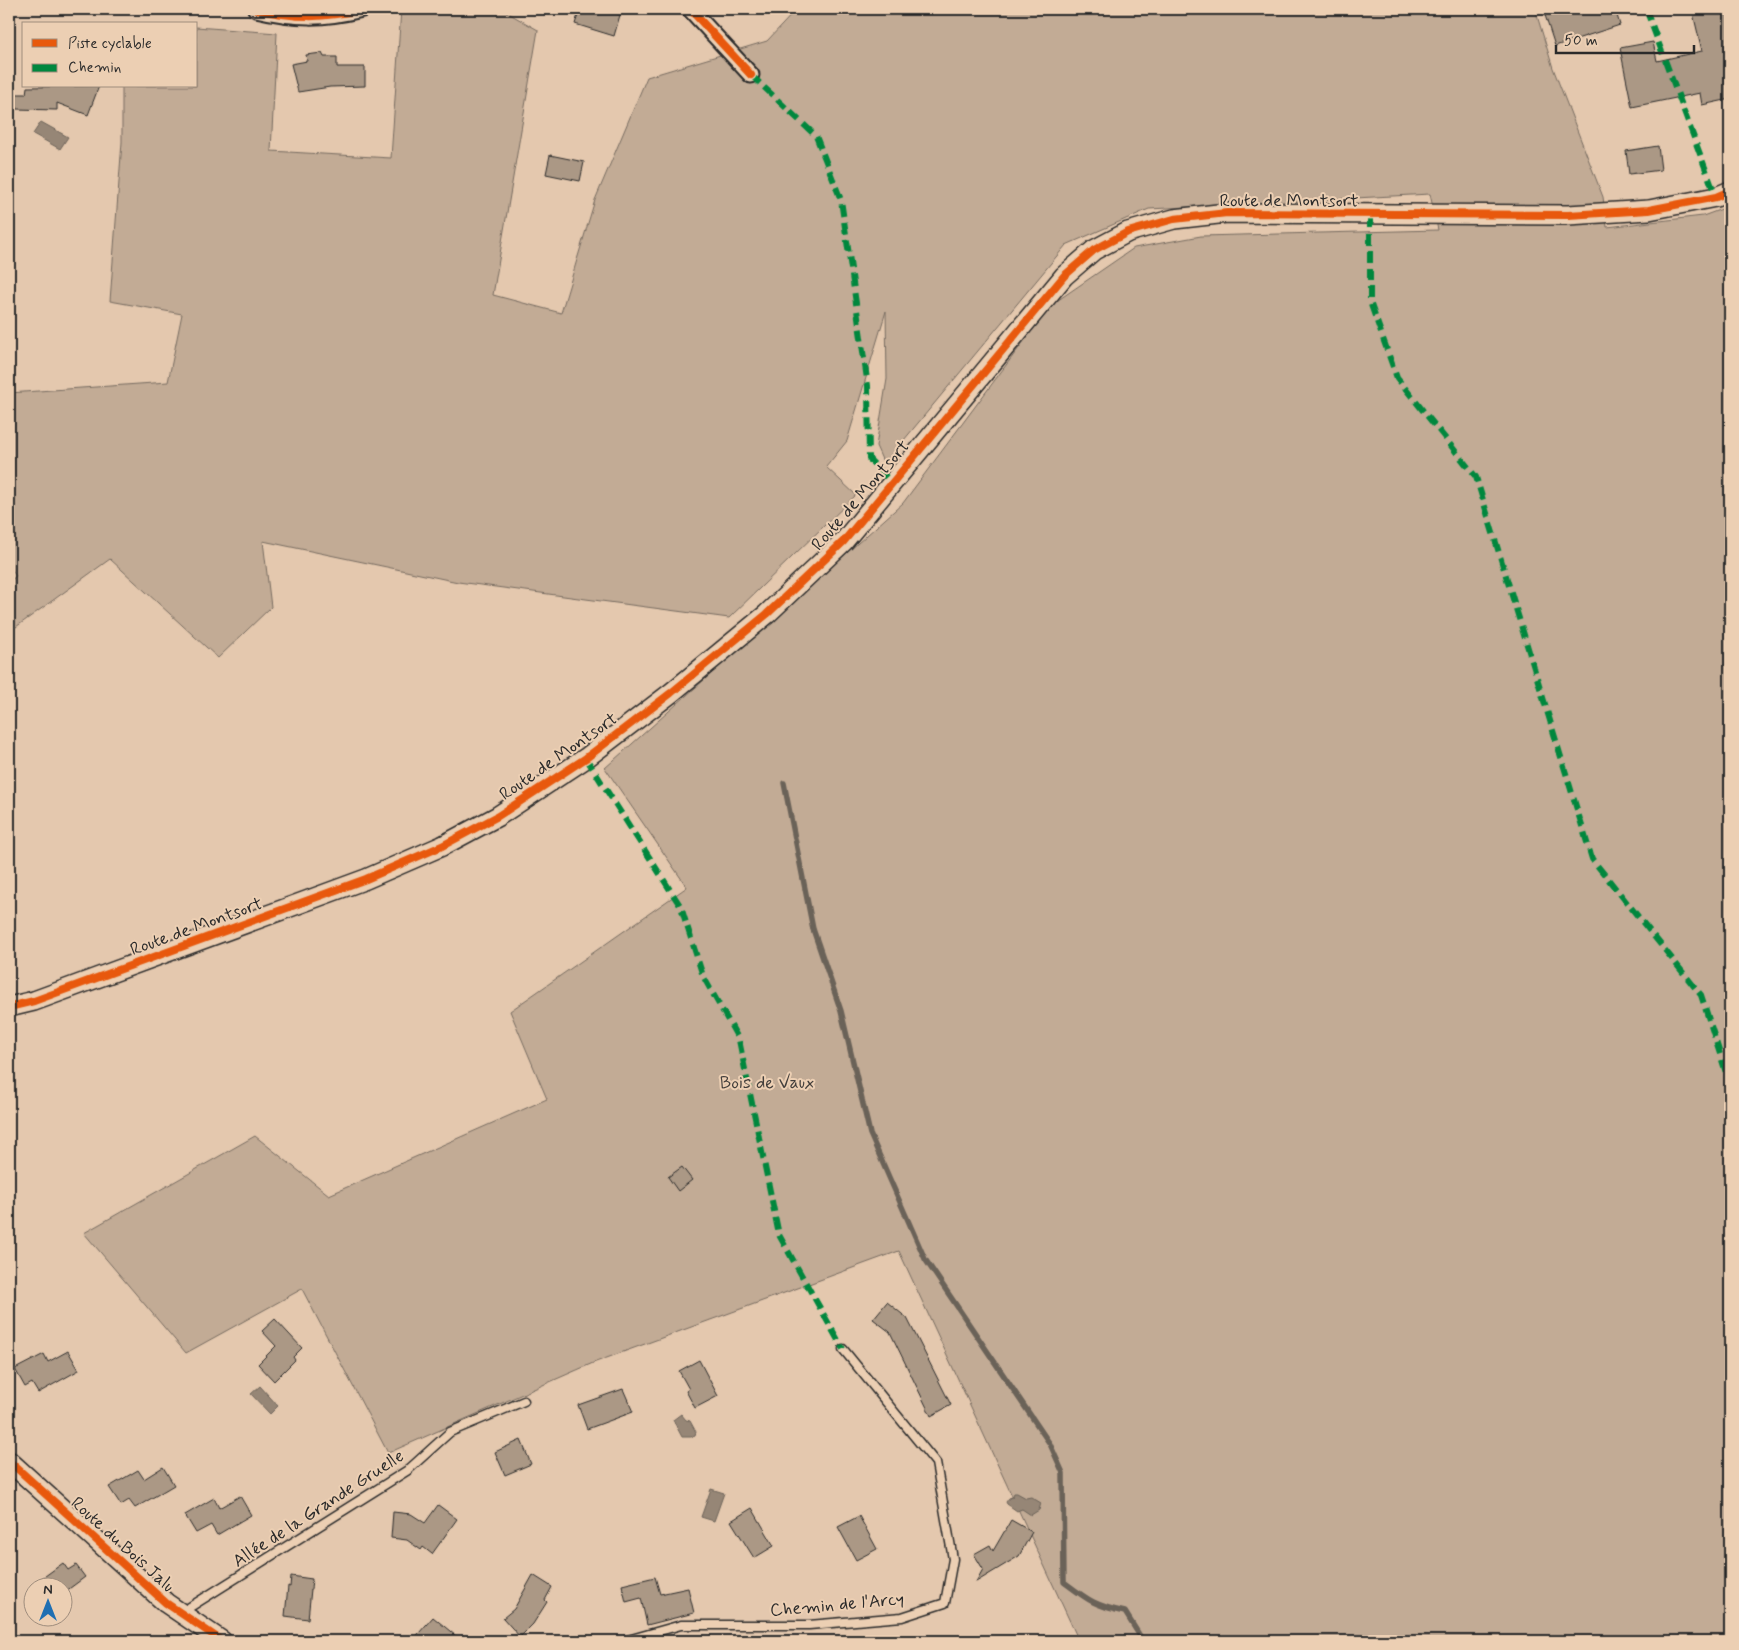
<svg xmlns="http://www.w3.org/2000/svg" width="1739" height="1650" font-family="Mynerve,sans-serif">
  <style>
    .green { fill: #c2ab95; stroke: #766b60 }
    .water { fill: #968676; stroke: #6b6258 }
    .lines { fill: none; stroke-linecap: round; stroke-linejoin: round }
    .stream { stroke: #6b6258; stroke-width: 5.5 }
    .building { fill: #ab9885; stroke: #2b2b2b }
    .service-casing { stroke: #2b2b2b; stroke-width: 11 }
    .minor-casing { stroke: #2b2b2b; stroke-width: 19 }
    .tertiary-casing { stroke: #2b2b2b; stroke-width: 22 }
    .service { stroke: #eccfb3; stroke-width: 8 }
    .minor { stroke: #eccfb3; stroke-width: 15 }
    .tertiary { stroke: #eccfb3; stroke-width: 19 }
    .quiet { stroke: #00873e; stroke-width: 6; stroke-dasharray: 12 6; stroke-linecap: butt }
    .cycleway-casing { stroke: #eccfb3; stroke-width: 11 }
    .cycleway { stroke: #e8590c; stroke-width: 8 }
    .labels { text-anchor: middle; stroke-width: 4; stroke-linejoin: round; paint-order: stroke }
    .street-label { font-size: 18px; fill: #2b2b2b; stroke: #eccfb3 }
    .park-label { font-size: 18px; fill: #423e3b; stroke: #eccfb3 }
  </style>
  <rect width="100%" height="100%" fill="#e4c8ae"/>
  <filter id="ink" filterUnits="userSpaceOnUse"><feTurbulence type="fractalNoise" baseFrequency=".02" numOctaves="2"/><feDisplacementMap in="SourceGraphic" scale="10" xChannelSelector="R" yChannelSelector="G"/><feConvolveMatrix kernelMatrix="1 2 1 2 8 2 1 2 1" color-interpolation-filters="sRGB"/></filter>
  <g filter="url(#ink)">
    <polygon class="green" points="401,9 501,9 538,30 493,295 561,313 595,200 647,77 767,41 797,9 1535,9 1553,68 1603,197 1607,227 1703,216 1730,206 1730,1641 1079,1641 899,1251 593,1363 388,1453 302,1289 186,1353 84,1233 255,1136 329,1195 547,1099 510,1011 687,887 605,768 903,503 1051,305 1134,248 1201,236 1438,230 1430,194 1149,209 1066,245 884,464 876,446 887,379 886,311 847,441 826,467 856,495 729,618 458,582 263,541 271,607 218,658 110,559 9,632 9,582 16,576 9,566 9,393 168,382 182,314 110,301 122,142 122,86 196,86 196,27 277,33 271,151 391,158"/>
    <g class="water">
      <polygon points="41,122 68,137 60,149 33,134"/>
      <polygon points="260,1386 278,1406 270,1414 251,1394"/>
      <polygon points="681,1414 686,1420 690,1421 696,1432 695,1435 691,1437 682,1437 673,1420"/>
      <polygon points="711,1489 724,1493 714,1521 701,1517"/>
      <polygon points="1014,1493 1017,1493 1026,1498 1031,1497 1041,1503 1039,1510 1031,1515 1022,1509 1017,1511 1007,1504 1006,1502 1009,1498 1012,1497"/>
    </g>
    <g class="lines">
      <path class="stream" d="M784 783 813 929 841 1011 870 1134 925 1259 1050 1444 1063 1473 1064 1582C1088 1600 1095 1606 1125 1612L1143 1641"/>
    </g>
    <g class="building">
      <polygon points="580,9 601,9 620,15 614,36 575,24"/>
      <polygon points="1543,9 1615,9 1620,25 1555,46"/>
      <polygon points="1692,9 1730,9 1730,99 1702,105 1700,93 1632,107 1620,48 1653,42 1657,61 1702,51"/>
      <polygon points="322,53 324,57 337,57 337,67 365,67 365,86 330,87 298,92 291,64 307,61 306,55"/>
      <polygon points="99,86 88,115 57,103 57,110 16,109 16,94 26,94 27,87"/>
      <polygon points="1658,146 1661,170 1629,174 1626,151"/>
      <polygon points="550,155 584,162 580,181 546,174"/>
      <polygon points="682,1167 692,1180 678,1191 668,1177"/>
      <polygon points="887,1302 907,1318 951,1405 931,1416 890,1332 873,1319"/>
      <polygon points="275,1319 302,1348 293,1357 295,1360 274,1381 258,1364 276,1346 262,1331"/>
      <polygon points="68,1351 79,1370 38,1393 32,1383 25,1387 15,1369 44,1354 48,1362"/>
      <polygon points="699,1360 718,1396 695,1408 686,1391 689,1389 679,1371"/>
      <polygon points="623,1389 633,1412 587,1429 578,1405"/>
      <polygon points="521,1440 531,1464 505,1475 495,1452"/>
      <polygon points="163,1467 174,1485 135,1508 129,1500 121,1505 109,1487 138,1470 144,1479"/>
      <polygon points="240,1496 251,1515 217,1535 211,1525 196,1533 185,1515 214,1498 219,1508"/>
      <polygon points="438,1505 457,1519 432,1554 423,1547 421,1550 407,1540 391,1538 393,1512 411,1514 425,1523"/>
      <polygon points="752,1508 774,1546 754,1558 731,1521"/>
      <polygon points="859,1516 877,1549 856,1560 838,1527"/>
      <polygon points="1011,1520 1032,1532 1019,1556 976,1582 983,1569 974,1554 990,1545 993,1551"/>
      <polygon points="63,1563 68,1570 76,1565 85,1577 62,1594 62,1588 48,1588 41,1579"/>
      <polygon points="533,1575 552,1587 545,1600 547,1602 533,1624 520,1637 503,1618 514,1609"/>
      <polygon points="291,1576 312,1579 308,1619 285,1616 288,1586 290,1587"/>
      <polygon points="655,1577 660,1594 688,1588 694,1613 647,1625 641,1598 626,1602 622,1585"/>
      <polygon points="433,1617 462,1641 412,1641"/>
    </g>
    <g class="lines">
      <g class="service-casing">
        <g id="service">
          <polyline points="182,1612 408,1470 450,1432 524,1401"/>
          <polyline points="624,1641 681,1625 809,1625 902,1617 945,1603 953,1559 936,1463 843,1349"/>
        </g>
      </g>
      <g class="minor-casing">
        <g id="minor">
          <path d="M256 9C295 18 323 19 362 9"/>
          <polyline points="690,9 751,75"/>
        </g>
      </g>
      <g class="tertiary-casing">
        <g id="tertiary">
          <polyline points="9,1007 34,1001 366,879 442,846 498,816 586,758 671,693 767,614 844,541 1064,276 1094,250 1128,232 1174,219 1227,213 1568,215 1649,210 1716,197 1730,191"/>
          <polyline points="9,1461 166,1603 222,1641"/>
        </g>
      </g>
      <use href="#service" class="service"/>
      <use href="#minor" class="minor"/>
      <use href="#tertiary" class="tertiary"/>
      <g class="quiet">
        <polyline points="1646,9 1716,197"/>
        <polyline points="751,75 816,136 841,200 868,386 869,459 891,482"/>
        <polyline points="1370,215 1370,302 1397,378 1476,477 1592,859 1701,995 1730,1085"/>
        <polyline points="586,758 681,907 703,976 739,1040 779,1235 843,1349"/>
      </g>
      <g class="cycleway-casing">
        <g id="cycleway">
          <path d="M256 9C295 18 323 19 362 9"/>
          <polyline points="690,9 751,75"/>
          <polyline points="9,1007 34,1001 366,879 442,846 498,816 586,758 671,693 767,614 844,541 1064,276 1094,250 1128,232 1174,219 1227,213 1568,215 1649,210 1716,197 1730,191"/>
          <polyline points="9,1461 166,1603 222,1641"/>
        </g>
      </g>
      <use href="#cycleway" class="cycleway"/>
    </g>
  </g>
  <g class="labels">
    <g class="street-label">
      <text x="1289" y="206">Route de Montsort</text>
      <text transform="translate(860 495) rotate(-49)" y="6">Route de Montsort</text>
      <text transform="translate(558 756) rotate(-35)" y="6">Route de Montsort</text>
      <text transform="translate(196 926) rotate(-20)" y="6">Route de Montsort</text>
      <text transform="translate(318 1508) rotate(-33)" y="6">Allée de la Grande Gruelle</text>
      <text transform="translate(123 1544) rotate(42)" y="6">Route du Bois Jalu</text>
      <text transform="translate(837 1604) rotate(-5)" y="6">Chemin de l'Arcy</text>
    </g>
    <g class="park-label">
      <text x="767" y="1088">Bois de Vaux</text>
    </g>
  </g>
  <rect width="1739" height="1650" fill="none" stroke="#eccfb3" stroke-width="30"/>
  <rect x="15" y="15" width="1709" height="1620" fill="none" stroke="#2b2b2b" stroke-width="2" filter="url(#ink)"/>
  <rect x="22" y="22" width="175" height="65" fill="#eccfb3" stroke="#9f8d7d"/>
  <rect x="32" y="39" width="25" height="8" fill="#e8590c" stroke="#9f8d7d"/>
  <text x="68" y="48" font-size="15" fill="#2b2b2b">Piste cyclable</text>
  <rect x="32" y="64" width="25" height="8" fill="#00873e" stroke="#9f8d7d"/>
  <text x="68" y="72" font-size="15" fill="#2b2b2b">Chemin</text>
  <g transform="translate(48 1602)"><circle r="24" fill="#eccfb3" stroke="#9f8d7d"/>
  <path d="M0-4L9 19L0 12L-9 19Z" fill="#1f6fb2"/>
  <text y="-8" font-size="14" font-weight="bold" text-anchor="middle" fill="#2b2b2b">N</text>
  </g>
  <path d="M1556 45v8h138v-8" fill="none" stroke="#2b2b2b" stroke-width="2.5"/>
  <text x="1564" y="45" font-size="15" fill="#2b2b2b" stroke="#eccfb3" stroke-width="4" paint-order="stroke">50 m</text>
</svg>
